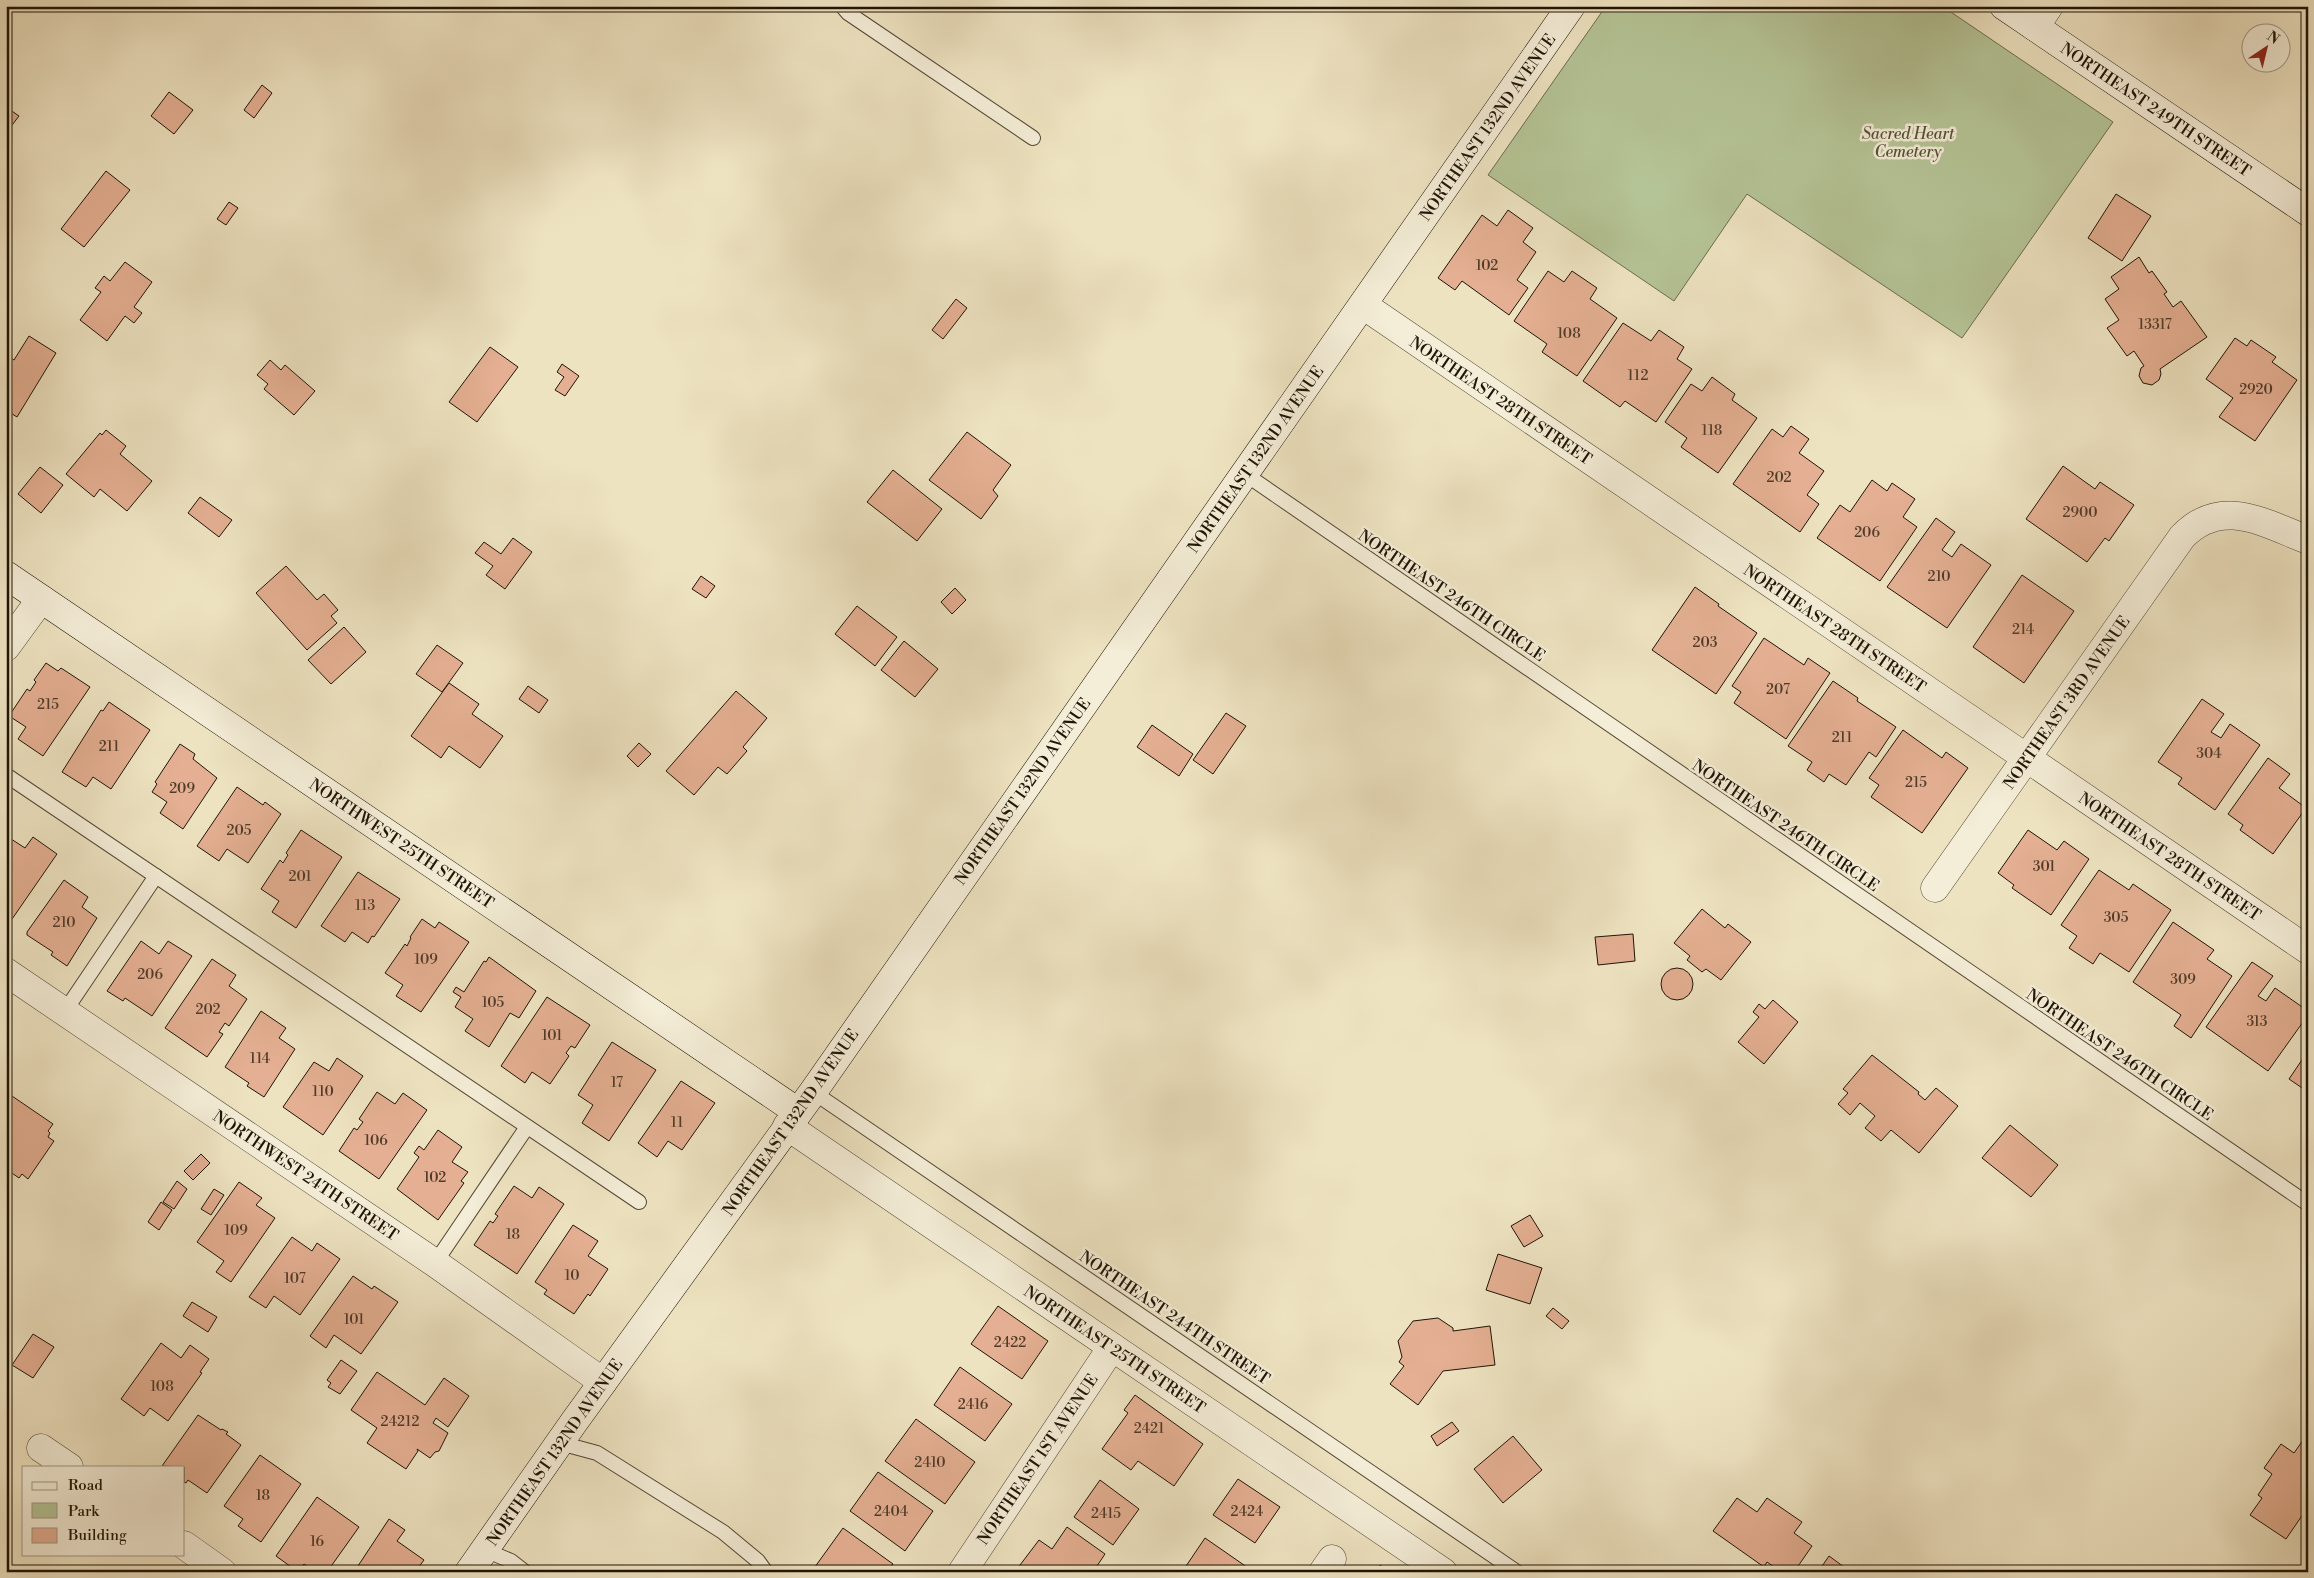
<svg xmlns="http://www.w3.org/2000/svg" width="2314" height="1578" font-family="'Libre Bodoni',serif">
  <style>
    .green { fill: #b5c496; stroke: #6a6c4e }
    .building { fill: #e4af92; stroke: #1f1406 }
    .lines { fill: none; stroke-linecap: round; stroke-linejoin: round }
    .lane-casing { stroke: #534835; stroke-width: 16 }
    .street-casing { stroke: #534835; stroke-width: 29 }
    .secondary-casing { stroke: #1f1406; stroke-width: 29 }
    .lane { stroke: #f4edd7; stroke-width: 14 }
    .street { stroke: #f4edd7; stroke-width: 28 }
    .secondary { stroke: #f4edd7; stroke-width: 28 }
    .labels { text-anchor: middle; stroke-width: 5; stroke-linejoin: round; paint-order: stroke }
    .number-label { font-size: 14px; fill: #503b29 }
    .street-label { font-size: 16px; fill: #1f1406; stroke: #f4edd7 }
    .park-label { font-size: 16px; font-style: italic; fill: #545238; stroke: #f4edd7 }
  </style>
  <rect width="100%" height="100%" fill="#eee3c1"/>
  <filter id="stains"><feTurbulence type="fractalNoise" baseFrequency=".004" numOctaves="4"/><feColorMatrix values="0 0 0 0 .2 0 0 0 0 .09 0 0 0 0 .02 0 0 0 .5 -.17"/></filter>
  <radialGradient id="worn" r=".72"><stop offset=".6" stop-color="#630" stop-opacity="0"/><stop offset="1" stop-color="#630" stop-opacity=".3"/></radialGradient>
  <polygon class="green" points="1606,6 1942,6 2113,122 1962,338 1747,194 1674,301 1488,175"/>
  <g class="building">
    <polygon points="262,85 272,93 254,118 244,110"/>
    <polygon points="169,92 193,110 174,134 151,116"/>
    <polygon points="6,107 19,116 6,133"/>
    <polygon points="106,171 130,190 84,247 61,229"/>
    <polygon points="2116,194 2151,216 2122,261 2088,238"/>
    <polygon points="229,202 238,208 226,225 217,219"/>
    <polygon points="1508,210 1533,228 1523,242 1536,252 1517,280 1528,288 1509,315 1462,281 1455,290 1438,278 1482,215 1497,226"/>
    <polygon points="2139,257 2149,273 2152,271 2167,292 2164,294 2173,307 2181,301 2207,337 2160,369 2161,374 2159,380 2152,385 2143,383 2139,376 2141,368 2144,366 2134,351 2127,356 2107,328 2119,320 2105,299 2119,289 2111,277"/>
    <polygon points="125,262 152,282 134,307 142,313 134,323 125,316 107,341 80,320 101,292 95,288 104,276 110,281"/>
    <polygon points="1548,271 1564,282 1572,271 1597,288 1590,299 1617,318 1577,376 1542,352 1547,344 1514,321"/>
    <polygon points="956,299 967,308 943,339 932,330"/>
    <polygon points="1623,323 1651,341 1659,330 1684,347 1677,359 1692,369 1656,422 1625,401 1620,407 1583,381"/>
    <polygon points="29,336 56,353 17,417 6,410 6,355 14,360"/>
    <polygon points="2235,338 2247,346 2251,340 2276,357 2272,362 2297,380 2255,441 2219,417 2233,398 2206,379"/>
    <polygon points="490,347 518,367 477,422 449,402"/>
    <polygon points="270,360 281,370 285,365 315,391 294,415 264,389 268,384 257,375"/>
    <polygon points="562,364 579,376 565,396 555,390 564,377 557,372"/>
    <polygon points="1712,377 1735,394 1732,400 1757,418 1718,473 1681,447 1687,438 1665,422 1691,384 1702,391"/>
    <polygon points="1791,426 1809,439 1799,453 1824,471 1807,495 1819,504 1800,532 1733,484 1772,429 1783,437"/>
    <polygon points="106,430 126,446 120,454 152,481 127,511 100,489 94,497 66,474 100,433 102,435"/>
    <polygon points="967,432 1011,465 993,490 998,496 981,519 929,480"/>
    <polygon points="2063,466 2095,489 2100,482 2134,505 2109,541 2105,538 2087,562 2026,519"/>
    <polygon points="40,467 63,485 41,513 18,494"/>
    <polygon points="893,470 942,509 917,541 867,502"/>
    <polygon points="1872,480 1887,491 1892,483 1915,499 1903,517 1917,527 1880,581 1817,538 1840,505 1850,512"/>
    <polygon points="200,497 232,520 219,537 188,513"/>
    <polygon points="1936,518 1955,532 1942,550 1952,557 1961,544 1991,565 1947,628 1887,587"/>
    <polygon points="513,538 532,552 505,589 486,575 493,566 475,553 484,542 501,554"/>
    <polygon points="286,566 317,600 324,594 338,610 331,616 337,623 307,650 256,593"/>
    <polygon points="2022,575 2074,611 2024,683 1973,647"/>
    <polygon points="701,576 715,586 706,598 692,589"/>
    <polygon points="1695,587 1719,604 1718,606 1757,633 1716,694 1652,650"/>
    <polygon points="955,588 966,600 952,614 941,602"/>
    <polygon points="857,606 897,637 875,666 835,634"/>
    <polygon points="344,627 366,652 331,684 308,660"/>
    <polygon points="1764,638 1804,665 1808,658 1830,673 1786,739 1734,703 1741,692 1732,686"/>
    <polygon points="904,641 938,669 915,697 881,670"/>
    <polygon points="437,645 463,663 442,692 416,674"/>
    <polygon points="46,663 58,671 61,668 90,687 43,756 18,739 26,727 9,716 27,689 30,691 36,682 34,680"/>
    <polygon points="1833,681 1858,698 1857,701 1896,727 1876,757 1869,752 1846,785 1829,774 1824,782 1807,770 1812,762 1788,746"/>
    <polygon points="449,683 479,704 472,714 503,736 480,768 449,746 441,758 411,736"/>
    <polygon points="528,686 548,700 539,713 519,699"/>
    <polygon points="736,691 767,718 743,747 747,751 727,774 718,767 694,795 666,771"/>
    <polygon points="2202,699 2224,714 2211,732 2221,738 2230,724 2260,745 2215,810 2178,784 2182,778 2158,762"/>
    <polygon points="109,702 150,730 111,789 93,777 86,787 62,772 101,710 103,711"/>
    <polygon points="1226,713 1246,726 1213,774 1193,760"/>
    <polygon points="1152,725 1193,754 1179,776 1137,747"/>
    <polygon points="1903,730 1942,758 1946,752 1968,768 1922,833 1871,797 1879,785 1869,778"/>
    <polygon points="639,743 651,754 638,767 627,756"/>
    <polygon points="180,744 195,754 193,759 217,778 183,829 160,813 167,802 152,792 157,784 155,782"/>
    <polygon points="2268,758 2290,774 2279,788 2306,808 2273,854 2240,830 2243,825 2228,814"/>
    <polygon points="237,787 263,805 265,802 281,814 248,863 227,849 219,861 197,846"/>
    <polygon points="301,830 342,857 296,928 272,912 279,901 261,889 280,860 283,863 288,855 286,853"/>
    <polygon points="2028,830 2057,850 2064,841 2089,859 2051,915 2012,888 2014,885 1998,873"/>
    <polygon points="8,837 25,848 33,837 57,854 10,922 6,919 6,839"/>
    <polygon points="2099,870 2129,890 2133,884 2171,910 2129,972 2100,953 2093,964 2069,948 2077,936 2061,925"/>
    <polygon points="358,872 400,899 374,937 372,936 368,943 352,932 345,942 321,926"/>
    <polygon points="64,880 88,897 82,907 97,918 67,966 51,955 53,952 27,935 27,932"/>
    <polygon points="1702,909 1725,928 1728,924 1751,942 1721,980 1706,969 1702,972 1687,960 1690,956 1674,943"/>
    <polygon points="422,919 435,928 439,922 469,942 421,1012 396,996 403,985 385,973 405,944 407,946 411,938 410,937"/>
    <polygon points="2173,922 2214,950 2207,959 2232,976 2191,1038 2174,1026 2181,1015 2133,982"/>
    <polygon points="1633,934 1635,961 1598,965 1595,937"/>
    <polygon points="141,941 159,954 168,941 192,956 152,1016 125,998 123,1001 107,991"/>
    <polygon points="489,957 536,991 519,1018 510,1013 489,1047 465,1031 473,1019 455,1007 461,997 453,992 456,987 464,992 484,961 486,962"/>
    <polygon points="212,959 236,975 229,986 247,999 229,1026 225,1023 219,1032 223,1034 207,1057 165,1028"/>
    <polygon points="2252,962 2273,976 2258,996 2266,1001 2275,988 2308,1011 2308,1015 2268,1071 2206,1027"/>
    <circle cx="1677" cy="984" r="16"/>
    <polygon points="547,997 590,1025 575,1048 571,1046 566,1053 569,1056 550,1084 532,1072 525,1083 501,1066"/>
    <polygon points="1773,1000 1798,1022 1764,1064 1738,1042 1759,1017 1753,1012 1759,1004 1765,1009"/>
    <polygon points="261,1011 286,1028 279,1038 295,1049 264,1097 247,1086 249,1083 225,1067"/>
    <polygon points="612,1042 656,1070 609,1141 582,1123 593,1105 578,1095"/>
    <polygon points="2308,1051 2308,1092 2289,1079"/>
    <polygon points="1872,1055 1919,1092 1918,1094 1925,1100 1936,1088 1958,1106 1919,1153 1891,1130 1881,1141 1865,1128 1875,1116 1860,1103 1850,1115 1838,1104 1848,1093 1843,1089"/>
    <polygon points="337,1058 363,1076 323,1135 283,1107 314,1062 329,1071"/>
    <polygon points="681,1081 715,1103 682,1150 668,1141 657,1157 638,1143"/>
    <polygon points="377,1092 395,1104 403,1093 427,1110 379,1179 339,1151 354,1128 357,1130 363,1122 359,1119"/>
    <polygon points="12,1096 53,1124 48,1131 50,1133 48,1137 54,1141 28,1179 22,1174 19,1178 6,1169 6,1104"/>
    <polygon points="2010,1125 2058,1165 2031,1197 1982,1158"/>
    <polygon points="438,1130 462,1147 452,1162 468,1172 461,1181 464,1183 438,1220 397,1189 419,1157 414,1153 419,1146 424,1150"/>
    <polygon points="201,1154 210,1163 193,1180 184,1171"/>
    <polygon points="177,1181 187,1189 174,1209 163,1202"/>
    <polygon points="239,1182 262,1198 256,1205 275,1218 231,1282 216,1272 224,1261 197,1242"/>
    <polygon points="514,1186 532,1198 539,1187 564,1204 517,1274 474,1245 490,1221 493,1223 498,1216 495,1214"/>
    <polygon points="214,1189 224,1195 211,1215 201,1209"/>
    <polygon points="161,1202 172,1210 159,1230 148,1222"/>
    <polygon points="1530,1215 1543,1236 1524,1247 1511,1226"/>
    <polygon points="573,1225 598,1241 588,1256 608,1269 590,1296 588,1294 574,1314 544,1294 547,1290 535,1282"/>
    <polygon points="292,1237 312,1251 317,1243 340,1259 300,1315 274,1296 266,1308 249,1297"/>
    <polygon points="1498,1254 1542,1268 1530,1304 1486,1290"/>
    <polygon points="353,1276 372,1289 374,1286 398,1302 361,1354 334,1335 326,1348 310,1336"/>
    <polygon points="192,1302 217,1317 208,1332 183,1316"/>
    <polygon points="998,1306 1048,1341 1022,1379 971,1344"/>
    <polygon points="1553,1308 1569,1321 1562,1329 1546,1316"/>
    <polygon points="1438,1318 1453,1328 1453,1331 1490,1326 1495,1365 1443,1371 1418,1405 1390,1384 1404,1366 1399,1362 1402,1357 1398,1341 1413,1321"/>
    <polygon points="33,1334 54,1347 33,1378 12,1365"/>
    <polygon points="161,1343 181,1358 190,1345 209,1359 200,1372 202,1373 168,1421 150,1408 144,1416 121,1399"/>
    <polygon points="341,1360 357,1371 340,1394 328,1387 331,1383 327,1380"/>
    <polygon points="960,1367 1012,1404 985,1441 934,1405"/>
    <polygon points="377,1372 425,1405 444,1378 469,1396 448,1427 436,1418 433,1423 448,1433 439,1451 435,1452 430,1458 417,1449 418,1451 406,1469 367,1443 377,1428 351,1410"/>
    <polygon points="1135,1395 1203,1444 1174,1486 1138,1461 1131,1470 1102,1449 1128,1413 1124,1410"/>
    <polygon points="198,1415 221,1430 222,1429 228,1432 226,1434 241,1445 207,1493 188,1480 186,1483 184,1482 184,1467 162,1466"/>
    <polygon points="916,1419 975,1462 945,1504 885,1461"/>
    <polygon points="1452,1422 1459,1431 1437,1446 1431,1436"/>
    <polygon points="2308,1433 2308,1507 2286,1539 2250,1515 2262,1498 2258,1495 2272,1474 2264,1468 2281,1444 2294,1453"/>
    <polygon points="1513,1436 1542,1470 1503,1503 1474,1469"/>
    <polygon points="260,1455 301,1484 261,1542 238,1526 243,1519 224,1506"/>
    <polygon points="878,1472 933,1511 905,1551 850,1511"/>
    <polygon points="1238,1479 1280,1507 1255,1543 1213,1515"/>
    <polygon points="1100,1480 1139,1509 1113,1545 1074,1517"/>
    <polygon points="317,1497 359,1527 327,1572 315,1572 304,1564 298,1572 276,1556"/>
    <polygon points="1737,1498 1757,1512 1767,1498 1802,1522 1794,1533 1812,1546 1794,1572 1781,1572 1767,1562 1764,1567 1713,1531"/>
    <polygon points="389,1519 405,1530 397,1541 424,1560 415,1572 354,1572"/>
    <polygon points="1067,1527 1105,1554 1093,1572 1022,1572 1017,1569 1039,1540 1052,1549"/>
    <polygon points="843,1528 893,1564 888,1572 812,1571"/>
    <polygon points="1205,1538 1254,1572 1182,1572"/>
    <polygon points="1829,1556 1851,1572 1818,1572"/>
    <polygon points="1380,1565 1390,1572 1376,1572"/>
  </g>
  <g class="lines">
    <g class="lane-casing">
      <g id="lane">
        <polyline points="842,6 848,13 1033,138"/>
        <polyline points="1245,474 2308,1204"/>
        <polyline points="6,775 639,1202"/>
        <polyline points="65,1011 156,876"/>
        <polyline points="813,1092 1517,1572"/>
        <polyline points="435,1263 527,1127"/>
        <polyline points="560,1443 597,1453 723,1532 758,1561 766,1572"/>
        <polyline points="485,1550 511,1561 525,1572"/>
      </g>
    </g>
    <g class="street-casing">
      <g id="street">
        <polyline points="2035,27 2049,6"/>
        <polyline points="1363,305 2308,950"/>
        <polyline points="6,647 41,599"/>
        <path d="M1935 888 2182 537C2221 496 2264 523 2308 540"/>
        <polyline points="6,972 435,1263 603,1382"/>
        <polyline points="787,1126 1443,1572"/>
        <polyline points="41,1448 69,1467"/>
        <polyline points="184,1545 222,1572"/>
        <polyline points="962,1572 1112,1347"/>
        <polyline points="1323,1572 1332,1559"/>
      </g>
    </g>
    <g class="secondary-casing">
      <g id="secondary">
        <polyline points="2004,6 2308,212"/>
        <polyline points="6,575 798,1112"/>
        <polyline points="469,1572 574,1422 813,1092 1571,6"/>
      </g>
    </g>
    <use href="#lane" class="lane"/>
    <use href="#street" class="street"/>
    <use href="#secondary" class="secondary"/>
  </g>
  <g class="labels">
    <g class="number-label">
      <text x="1487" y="270">102</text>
      <text x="2155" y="329">13317</text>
      <text x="1569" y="338">108</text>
      <text x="1638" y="380">112</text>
      <text x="2256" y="394">2920</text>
      <text x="1712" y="435">118</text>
      <text x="1779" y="482">202</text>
      <text x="2080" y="517">2900</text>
      <text x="1867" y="537">206</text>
      <text x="1939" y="581">210</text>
      <text x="2023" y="634">214</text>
      <text x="1705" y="647">203</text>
      <text x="1778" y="694">207</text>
      <text x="48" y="709">215</text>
      <text x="1842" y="742">211</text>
      <text x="109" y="751">211</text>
      <text x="2209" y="758">304</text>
      <text x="1916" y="787">215</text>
      <text x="182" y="793">209</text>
      <text x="239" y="835">205</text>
      <text x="2044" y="871">301</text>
      <text x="300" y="881">201</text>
      <text x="365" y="910">113</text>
      <text x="2116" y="922">305</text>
      <text x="64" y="927">210</text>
      <text x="426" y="964">109</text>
      <text x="150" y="979">206</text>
      <text x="2183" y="984">309</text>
      <text x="493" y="1007">105</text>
      <text x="208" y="1014">202</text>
      <text x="2257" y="1026">313</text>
      <text x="552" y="1040">101</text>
      <text x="260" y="1063">114</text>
      <text x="617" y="1087">17</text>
      <text x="323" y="1096">110</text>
      <text x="677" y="1127">11</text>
      <text x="376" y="1145">106</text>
      <text x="435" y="1182">102</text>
      <text x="236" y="1235">109</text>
      <text x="513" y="1239">18</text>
      <text x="572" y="1280">10</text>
      <text x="295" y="1283">107</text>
      <text x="354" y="1324">101</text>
      <text x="1010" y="1347">2422</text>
      <text x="162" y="1391">108</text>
      <text x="973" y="1409">2416</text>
      <text x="400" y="1426">24212</text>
      <text x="1149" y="1433">2421</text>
      <text x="930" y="1467">2410</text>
      <text x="263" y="1500">18</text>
      <text x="891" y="1516">2404</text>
      <text x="1247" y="1516">2424</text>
      <text x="1106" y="1518">2415</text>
      <text x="317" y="1546">16</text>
    </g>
    <g class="street-label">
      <text transform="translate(2156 109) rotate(34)" y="6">NORTHEAST 249TH STREET</text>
      <text transform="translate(1487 127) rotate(-55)" y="6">NORTHEAST 132ND AVENUE</text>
      <text transform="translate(1501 400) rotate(34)" y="6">NORTHEAST 28TH STREET</text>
      <text transform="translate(1255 459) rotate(-55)" y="6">NORTHEAST 132ND AVENUE</text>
      <text transform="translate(1452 595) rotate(34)" y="6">NORTHEAST 246TH CIRCLE</text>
      <text transform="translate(1835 628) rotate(34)" y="6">NORTHEAST 28TH STREET</text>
      <text transform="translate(2066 702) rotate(-55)" y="6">NORTHEAST 3RD AVENUE</text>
      <text transform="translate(1022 791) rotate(-55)" y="6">NORTHEAST 132ND AVENUE</text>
      <text transform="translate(1786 825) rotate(34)" y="6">NORTHEAST 246TH CIRCLE</text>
      <text transform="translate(402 843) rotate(34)" y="6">NORTHWEST 25TH STREET</text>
      <text transform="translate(2170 856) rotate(34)" y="6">NORTHEAST 28TH STREET</text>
      <text transform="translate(2120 1054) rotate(34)" y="6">NORTHEAST 246TH CIRCLE</text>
      <text transform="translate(790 1122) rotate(-55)" y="6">NORTHEAST 132ND AVENUE</text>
      <text transform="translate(306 1175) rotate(34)" y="6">NORTHWEST 24TH STREET</text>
      <text transform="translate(1175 1317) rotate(34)" y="6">NORTHEAST 244TH STREET</text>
      <text transform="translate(1115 1349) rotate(34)" y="6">NORTHEAST 25TH STREET</text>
      <text transform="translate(554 1452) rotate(-55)" y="6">NORTHEAST 132ND AVENUE</text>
      <text transform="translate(1037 1459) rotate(-56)" y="6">NORTHEAST 1ST AVENUE</text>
    </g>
    <g class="park-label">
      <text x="1908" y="139">Sacred Heart<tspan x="1908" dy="18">Cemetery</tspan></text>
    </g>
  </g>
  <rect width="2314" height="1578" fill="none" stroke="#eee3c1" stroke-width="25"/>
  <rect x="8" y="8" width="2299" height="1563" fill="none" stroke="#1f1406" stroke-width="2.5"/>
  <rect x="12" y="12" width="2289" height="1553" fill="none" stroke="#1f1406"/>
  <rect x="22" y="1466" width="162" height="90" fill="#f4edd7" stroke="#9f9683"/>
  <rect x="32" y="1482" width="25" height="8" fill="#f4edd7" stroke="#9f9683"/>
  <text x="68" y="1490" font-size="15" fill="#1f1406">Road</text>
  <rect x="32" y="1503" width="25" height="15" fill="#b5c496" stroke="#9f9683"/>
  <text x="68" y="1516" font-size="15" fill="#1f1406">Park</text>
  <rect x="32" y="1528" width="25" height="15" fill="#e4af92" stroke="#9f9683"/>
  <text x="68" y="1540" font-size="15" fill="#1f1406">Building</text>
  <g transform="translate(2266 48) rotate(35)"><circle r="24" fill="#f4edd7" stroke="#9f9683"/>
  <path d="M0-4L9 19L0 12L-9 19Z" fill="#8f2418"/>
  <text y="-8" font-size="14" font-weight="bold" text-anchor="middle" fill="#1f1406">N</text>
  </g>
  <rect width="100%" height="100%" filter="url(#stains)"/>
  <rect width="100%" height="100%" fill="url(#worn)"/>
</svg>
